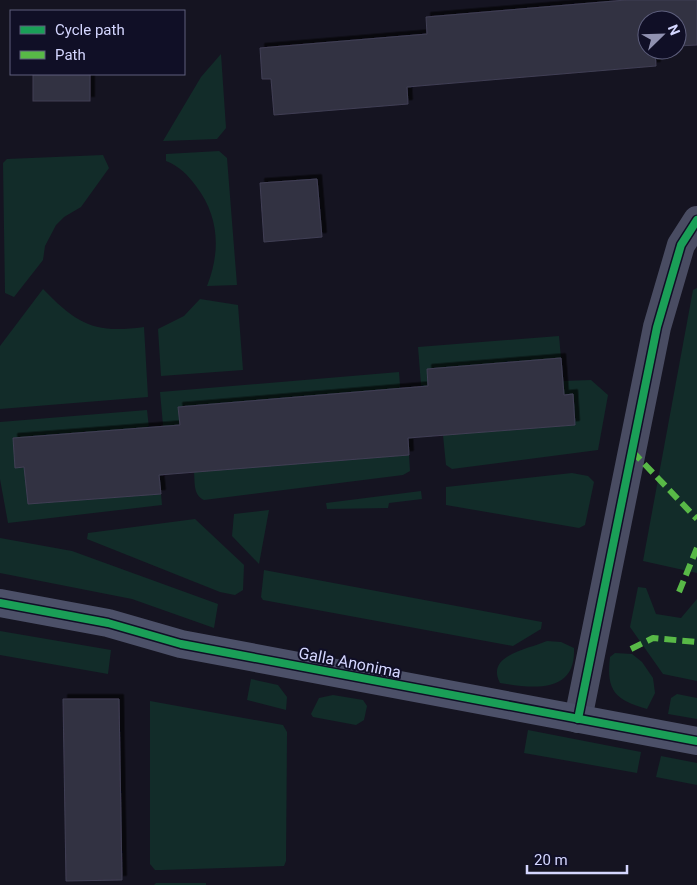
<svg xmlns="http://www.w3.org/2000/svg" width="697" height="885" font-family="Roboto,sans-serif">
  <style>
    .green { fill: #122c29 }
    .building { fill: #333243; stroke: #403f54; filter: url(#shadow) }
    .lines { fill: none; stroke-linecap: round; stroke-linejoin: round }
    .street { stroke: #494c62; stroke-width: 28 }
    .secondary { stroke: #4c5068; stroke-width: 28 }
    .quiet { stroke: #58b947; stroke-width: 6; stroke-dasharray: 12 6; stroke-linecap: butt }
    .cycleway-casing { stroke: #100f26; stroke-width: 11 }
    .cycleway { stroke: #1a9f57; stroke-width: 8 }
    .labels { text-anchor: middle; stroke-width: 4; stroke-linejoin: round; paint-order: stroke }
    .street-label { font-size: 16px; fill: #d4d6ff; stroke: #100f26 }
  </style>
  <defs>
    <filter id="shadow"><feDropShadow dx="4.5" dy="-4.5" stdDeviation="0" flood-color="#0009"/></filter>
  </defs>
  <rect width="100%" height="100%" fill="#151421"/>
  <g class="green">
    <polygon points="221,54 226,128 217,139 163,141 201,77"/>
    <path d="M219 151 227 158 237 285 207 286C221 251 219 216 196 186 188 175 179 166 166 161V154Z"/>
    <polygon points="103,155 109,168 81,207 64,217 56,225 45,246 43,260 14,297 5,293 3,163 7,159"/>
    <polygon points="697,288 697,573 643,561 693,290"/>
    <path d="M43 289C77 324 94 334 144 327L148 397 0 409V346Z"/>
    <polygon points="200,299 238,305 243,370 161,376 158,329 184,316"/>
    <polygon points="559,336 561,358 422,397 418,347"/>
    <polygon points="399,372 401,399 394,389 179,407 180,434 164,436 160,392"/>
    <polygon points="591,380 608,395 598,450 452,469 446,465 443,435 575,425 573,394 559,395 563,381"/>
    <polygon points="147,410 150,437 15,468 29,467 25,474 28,504 161,494 162,505 8,523 0,479 0,422"/>
    <path d="M409 455 410 471 403 475 204 500C193 495 195 483 194 472Z"/>
    <polygon points="572,473 588,476 594,482 585,525 579,528 446,505 446,487"/>
    <polygon points="421,491 422,499 389,503 388,508 327,509 326,503"/>
    <polygon points="269,510 259,564 232,536 234,514"/>
    <polygon points="195,519 244,565 243,590 235,595 220,592 87,539 88,533"/>
    <polygon points="0,538 72,551 218,604 214,628 132,599 0,573"/>
    <polygon points="264,570 542,622 541,629 513,646 263,600 261,597"/>
    <polygon points="638,587 646,588 656,614 681,618 697,599 697,681 663,674 630,627"/>
    <polygon points="0,631 111,650 108,674 0,655"/>
    <path d="M547 641 561 642 574 648C576 695 532 688 500 683 485 655 529 649 547 641Z"/>
    <path d="M615 653 632 654 642 662 653 678 655 693 647 709C615 700 606 691 610 657Z"/>
    <polygon points="251,679 278,685 287,697 286,710 247,700"/>
    <polygon points="677,694 697,698 697,719 668,714 671,698"/>
    <polygon points="333,695 363,700 367,706 364,720 356,725 313,717 311,714 319,698"/>
    <polygon points="150,701 283,725 287,732 286,861 284,866 162,870 155,870 150,864"/>
    <polygon points="528,730 641,752 637,773 524,753"/>
    <polygon points="661,756 697,763 697,785 656,777"/>
    <polygon points="156,883 206,883 206,885 154,885"/>
  </g>
  <g class="building">
    <polygon points="626,0 697,0 697,45 677,46 677,20 647,20 647,50 655,50 656,66 407,87 408,104 274,115 271,79 262,79 260,48 427,34 426,17"/>
    <rect x="33" y="74" width="57" height="27"/>
    <polygon points="317,179 322,237 264,242 260,183"/>
    <polygon points="561,358 564,395 573,394 575,425 408,438 409,455 159,475 161,494 28,504 24,467 15,468 13,438 180,425 178,407 428,386 427,369"/>
    <polygon points="63,699 119,699 122,880 66,881"/>
  </g>
  <g class="lines">
    <polyline class="street" points="578,719 657,327 681,245 697,220"/>
    <polyline class="secondary" points="0,603 108,623 181,644 697,741"/>
    <g class="quiet">
      <polyline points="632,451 697,519"/>
      <polyline points="679,592 697,548"/>
      <polyline points="631,649 653,638 697,642"/>
    </g>
    <g class="cycleway-casing">
      <g id="cycleway">
        <polyline points="0,603 108,623 181,644 697,741"/>
        <polyline points="578,719 657,327 681,245 697,220"/>
      </g>
    </g>
    <use href="#cycleway" class="cycleway"/>
  </g>
  <g class="labels">
    <g class="street-label">
      <text transform="translate(350 662) rotate(11)" y="6">Galla Anonima</text>
    </g>
  </g>
  <rect x="10" y="10" width="175" height="65" fill="#100f26" stroke="#5e5f7d"/>
  <rect x="20" y="26" width="25" height="8" fill="#1a9f57" stroke="#5e5f7d"/>
  <text x="55" y="35" font-size="15" fill="#d4d6ff">Cycle path</text>
  <rect x="20" y="51" width="25" height="8" fill="#58b947" stroke="#5e5f7d"/>
  <text x="55" y="60" font-size="15" fill="#d4d6ff">Path</text>
  <g transform="translate(662 35) rotate(67)"><circle r="24" fill="#100f26" stroke="#5e5f7d"/>
  <path d="M0-4L9 19L0 12L-9 19Z" fill="#9192b1"/>
  <text y="-8" font-size="14" font-weight="bold" text-anchor="middle" fill="#d4d6ff">N</text>
  </g>
  <path d="M527 865v8h100v-8" fill="none" stroke="#d4d6ff" stroke-width="2.5"/>
  <text x="534" y="865" font-size="15" fill="#d4d6ff" stroke="#100f26" stroke-width="4" paint-order="stroke">20 m</text>
</svg>
